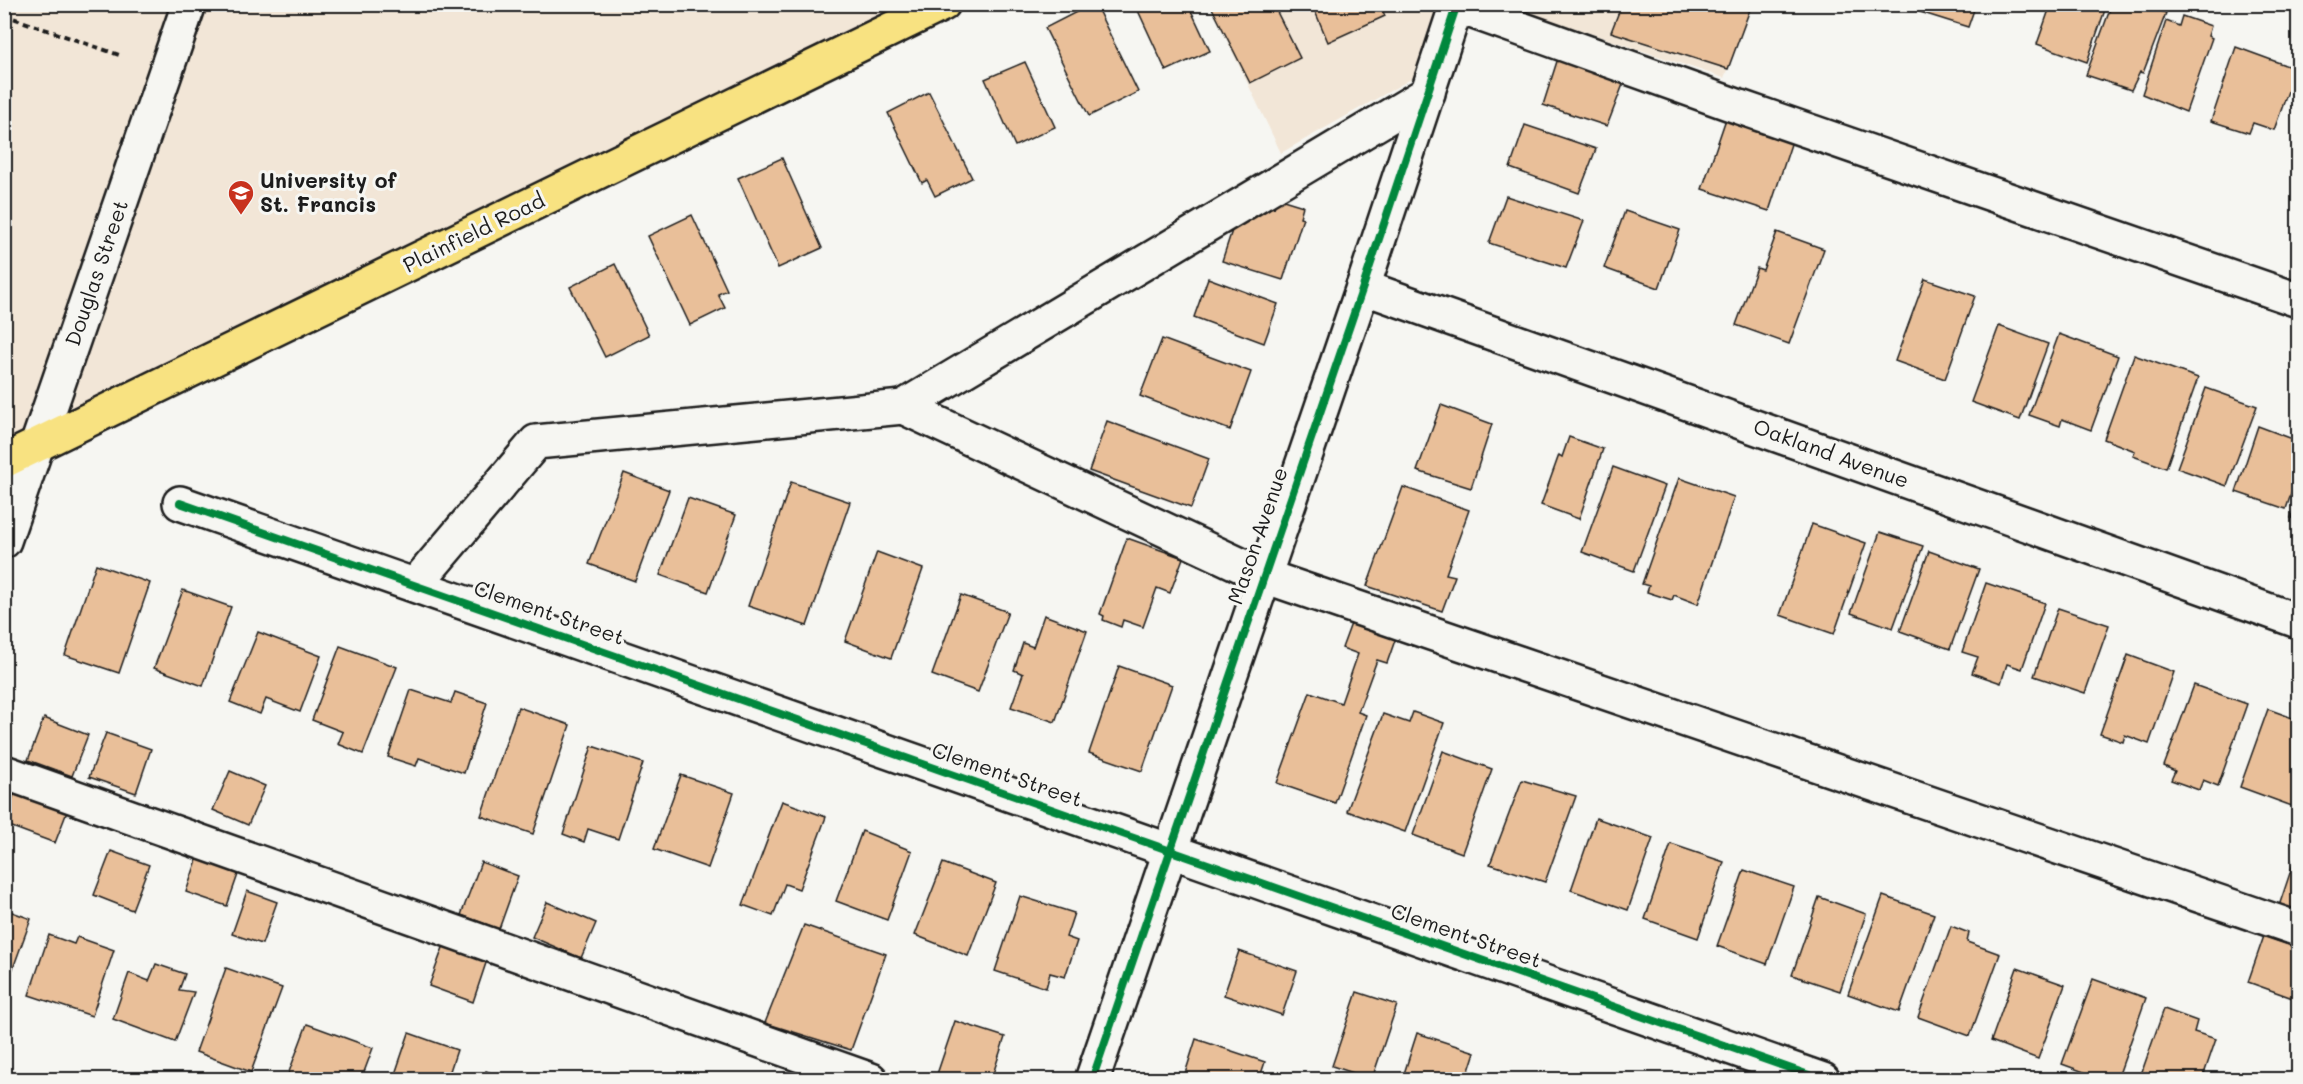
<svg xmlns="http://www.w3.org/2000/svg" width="2303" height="1084" font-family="Mali,sans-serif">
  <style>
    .built { fill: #f2e6d7 }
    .building { fill: #e9bf99; stroke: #1c1c1c; stroke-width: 1.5 }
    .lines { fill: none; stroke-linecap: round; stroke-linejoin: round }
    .minor-casing { stroke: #1c1c1c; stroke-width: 38 }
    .major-casing { stroke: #1c1c1c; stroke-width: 38 }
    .path { stroke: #1c1c1c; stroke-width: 4; stroke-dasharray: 6 4.5; stroke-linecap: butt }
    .minor { stroke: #f6f6f2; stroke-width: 33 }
    .major { stroke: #f8e281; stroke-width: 33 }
    .cycleway-casing { stroke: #f6f6f2; stroke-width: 11 }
    .cycleway { stroke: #00873e; stroke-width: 8 }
    .labels { text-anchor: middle; stroke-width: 6; stroke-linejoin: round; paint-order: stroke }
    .poi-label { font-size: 21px; font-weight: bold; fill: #1c1c1c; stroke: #f6f6f2; text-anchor: start }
    .street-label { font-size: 21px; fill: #1c1c1c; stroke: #f6f6f2 }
  </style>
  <rect width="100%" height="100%" fill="#f6f6f2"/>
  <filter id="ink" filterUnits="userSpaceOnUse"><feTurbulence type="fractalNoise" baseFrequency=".0167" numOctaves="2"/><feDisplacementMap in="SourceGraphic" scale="12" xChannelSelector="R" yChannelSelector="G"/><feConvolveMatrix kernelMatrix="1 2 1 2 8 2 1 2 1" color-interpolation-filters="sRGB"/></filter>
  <g filter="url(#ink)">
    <g class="built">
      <polygon points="1526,4 1752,5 1724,78 1523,11"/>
      <polygon points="5,5 913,5 5,444"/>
      <polygon points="1210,5 1440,5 1418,75 1281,153"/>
    </g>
    <g class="building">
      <polygon points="1092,4 1095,4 1138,92 1089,116 1045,28"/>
      <polygon points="1135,4 1188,4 1210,51 1166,71"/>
      <polygon points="1210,4 1273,4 1300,58 1250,83"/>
      <polygon points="1312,4 1380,4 1385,16 1328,42"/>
      <polygon points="1622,4 1752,4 1728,69 1611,32"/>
      <polygon points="1923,4 1976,4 1968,27 1920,12"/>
      <polygon points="2051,4 2107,4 2087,62 2037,44"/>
      <polygon points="2112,4 2164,4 2161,11 2166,13 2143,73 2140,72 2131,90 2086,75"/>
      <polygon points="2182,16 2211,26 2208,36 2212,38 2186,112 2142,94 2166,21 2179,26"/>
      <polygon points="2236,47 2296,69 2274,130 2253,123 2249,133 2211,121"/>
      <polygon points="1560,52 1627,74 1607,126 1543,105"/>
      <polygon points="1025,62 1055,127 1015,146 985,79"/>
      <polygon points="929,92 972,178 935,196 927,180 922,183 888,113"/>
      <polygon points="1728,113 1794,135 1769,211 1702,189"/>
      <polygon points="1525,125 1596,149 1579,193 1510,168"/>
      <polygon points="782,158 822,248 778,268 738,178"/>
      <polygon points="1506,196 1584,221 1566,268 1489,243"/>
      <polygon points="1277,198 1303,206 1300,217 1303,218 1283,280 1222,261 1239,209 1251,200 1274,208"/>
      <polygon points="1625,211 1680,230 1659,288 1604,268"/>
      <polygon points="692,215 727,290 718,294 725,308 690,325 648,236"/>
      <polygon points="1777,232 1824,249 1789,344 1736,325 1757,268 1763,270"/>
      <polygon points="615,264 649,335 605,357 570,287"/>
      <polygon points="1208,278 1278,304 1264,343 1194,317"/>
      <polygon points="1925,279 1975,296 1945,379 1895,361"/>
      <polygon points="1999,326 2048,344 2020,420 1971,402"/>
      <polygon points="2059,334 2118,356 2091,430 2062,419 2060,426 2029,415"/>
      <polygon points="1162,339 1251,372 1230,430 1140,396"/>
      <polygon points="2134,355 2198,378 2166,468 2133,456 2135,451 2104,439"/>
      <polygon points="2206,388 2257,406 2227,486 2177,468"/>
      <polygon points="1441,405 1492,424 1471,488 1417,471"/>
      <polygon points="1107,421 1209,459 1191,508 1089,471"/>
      <polygon points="2258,426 2298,441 2298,473 2286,509 2236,492"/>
      <polygon points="1569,437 1603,449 1579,519 1541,505 1559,455 1562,457"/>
      <polygon points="1613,467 1665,486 1634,571 1582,552"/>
      <polygon points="624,473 669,490 635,581 589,564"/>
      <polygon points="1679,478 1734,497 1698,604 1674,595 1672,600 1647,592 1649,586 1642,584"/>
      <polygon points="791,482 850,502 807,626 748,606"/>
      <polygon points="1403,487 1469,510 1446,574 1455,576 1442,611 1367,586"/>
      <polygon points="2298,497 2298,520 2291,518"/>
      <polygon points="688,498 736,515 708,592 660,575"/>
      <polygon points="1812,524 1866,543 1834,634 1780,615"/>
      <polygon points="1880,532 1923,546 1893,628 1851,613"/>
      <polygon points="1127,538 1183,558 1170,593 1157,588 1143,627 1123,620 1121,627 1103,620 1104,616 1100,614"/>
      <polygon points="1929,551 1979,569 1950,649 1900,631"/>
      <polygon points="877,552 923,569 891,658 845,641"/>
      <polygon points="96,564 150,583 119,673 65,655"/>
      <polygon points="1986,583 2045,603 2022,669 2007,664 2001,683 1972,673 1978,657 1962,652"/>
      <polygon points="183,590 231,607 203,686 154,668"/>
      <polygon points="961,595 1008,612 978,692 932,675"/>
      <polygon points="2058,608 2109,625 2085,693 2034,676"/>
      <polygon points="1356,610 1400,626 1387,663 1377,660 1358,712 1366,715 1335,803 1277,783 1310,692 1341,703 1358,654 1342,648"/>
      <polygon points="1044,615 1087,631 1055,722 1011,707 1023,674 1014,670 1023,643 1033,647"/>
      <polygon points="258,632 321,656 300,712 266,699 260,714 230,702"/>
      <polygon points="340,646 397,667 363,754 338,744 343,732 312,720"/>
      <polygon points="2128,655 2174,672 2149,744 2125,735 2123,742 2100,734"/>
      <polygon points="1119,666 1172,685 1142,771 1089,753"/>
      <polygon points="2194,685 2247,704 2218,786 2203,780 2199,790 2171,780 2175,771 2164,766"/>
      <polygon points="411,690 451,703 455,692 487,703 464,773 419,758 416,766 388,757"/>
      <polygon points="518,707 570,725 533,834 481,816"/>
      <polygon points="2268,709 2298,720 2298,788 2292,806 2240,787"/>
      <polygon points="1413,712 1444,723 1405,832 1347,811 1383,714 1409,723"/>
      <polygon points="44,718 88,735 72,776 28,760"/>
      <polygon points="106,733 151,749 136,793 89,777"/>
      <polygon points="592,746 643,763 618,839 588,829 584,842 563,834"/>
      <polygon points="1443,751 1492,769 1462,853 1413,835"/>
      <polygon points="230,771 265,786 248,825 213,810"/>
      <polygon points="681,775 734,793 708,868 654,849"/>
      <polygon points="1522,780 1576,796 1545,882 1490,864"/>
      <polygon points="17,785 70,804 55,843 4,824"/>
      <polygon points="782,801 826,817 799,889 785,884 773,916 743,905"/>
      <polygon points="1596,818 1653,838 1628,910 1571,890"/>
      <polygon points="862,831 912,851 887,920 836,901"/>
      <polygon points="1671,844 1724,862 1698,938 1645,919"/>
      <polygon points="2298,849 2298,912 2279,906"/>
      <polygon points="111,851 149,865 132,910 94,895"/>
      <polygon points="200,851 241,866 227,906 186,892"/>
      <polygon points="481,862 518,876 499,929 461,915"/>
      <polygon points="943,863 996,883 968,956 915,935"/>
      <polygon points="1744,870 1794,887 1767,964 1717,946"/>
      <polygon points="247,891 277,902 262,944 232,934"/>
      <polygon points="1020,896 1074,913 1066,937 1077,941 1065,977 1050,973 1046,988 995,971"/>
      <polygon points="1883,896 1934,914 1899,1012 1848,994"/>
      <polygon points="1819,897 1866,914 1840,991 1792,975"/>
      <polygon points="547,902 596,923 581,958 532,937"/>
      <polygon points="4,909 31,919 4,993"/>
      <polygon points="804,925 886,954 851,1050 765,1023"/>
      <polygon points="1951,926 1969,933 1967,942 2000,954 1970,1036 1918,1017"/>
      <polygon points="49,935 74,944 77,937 114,950 92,1016 29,995"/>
      <polygon points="2264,936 2298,948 2298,1011 2295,1009 2298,1000 2248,982"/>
      <polygon points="445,942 488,957 473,1002 429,986"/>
      <polygon points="1239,951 1297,971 1282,1015 1224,995"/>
      <polygon points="156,964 185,974 179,990 194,992 175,1042 113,1019 129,973 149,981"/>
      <polygon points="226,968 282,988 251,1072 196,1052"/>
      <polygon points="2017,968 2065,985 2038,1059 1991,1041"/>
      <polygon points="2093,979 2146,998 2117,1080 2106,1080 2062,1064"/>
      <polygon points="1357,992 1397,1005 1372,1079 1332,1066"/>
      <polygon points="2164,1009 2197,1021 2194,1032 2216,1039 2202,1080 2139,1080"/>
      <polygon points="955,1021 1005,1037 991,1080 935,1080"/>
      <polygon points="307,1024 373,1048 361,1080 286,1080"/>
      <polygon points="409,1033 457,1050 447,1080 393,1080"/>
      <polygon points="1417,1033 1475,1052 1466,1080 1402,1080"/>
      <polygon points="1196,1039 1265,1062 1259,1080 1183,1080"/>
      <polygon points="799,1064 836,1080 793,1080"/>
      <polygon points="486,1071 510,1080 483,1080"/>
    </g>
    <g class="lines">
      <g class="minor-casing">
        <g id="minor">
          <polyline points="1457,6 1734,105 2298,300"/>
          <polyline points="1428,93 903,407 1264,576 2298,929"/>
          <polyline points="1363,287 2298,621"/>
          <polyline points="180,503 1823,1080"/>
          <polyline points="4,541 189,4"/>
          <polyline points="415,585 536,442 903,407"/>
          <polyline points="4,772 871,1080"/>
          <polyline points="1092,1080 1363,287 1457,4"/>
        </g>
      </g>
      <g class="major-casing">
        <polyline id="major" points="4,461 943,4"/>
      </g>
      <polyline class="path" points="4,15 122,56"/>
      <use href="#minor" class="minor"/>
      <use href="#major" class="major"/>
      <g class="cycleway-casing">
        <g id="cycleway">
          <polyline points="180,503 1823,1080"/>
          <polyline points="1092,1080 1363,287 1457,4"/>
        </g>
      </g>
      <use href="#cycleway" class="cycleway"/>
    </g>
  </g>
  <defs>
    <g id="university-pin" transform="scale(1.35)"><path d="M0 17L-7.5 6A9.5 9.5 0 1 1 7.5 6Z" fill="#c8321e" stroke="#f6f6f2"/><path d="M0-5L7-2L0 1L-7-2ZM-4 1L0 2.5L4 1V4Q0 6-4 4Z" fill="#fff"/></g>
  </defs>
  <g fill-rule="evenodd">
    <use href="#university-pin" x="241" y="193"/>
  </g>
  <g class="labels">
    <g class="poi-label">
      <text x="260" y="188">University of<tspan x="260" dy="24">St. Francis</tspan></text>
    </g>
    <g class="street-label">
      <text transform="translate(474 233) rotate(-26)" y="7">Plainfield Road</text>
      <text transform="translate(97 273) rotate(-71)" y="7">Douglas Street</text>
      <text transform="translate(1831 454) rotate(20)" y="7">Oakland Avenue</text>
      <text transform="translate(1258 536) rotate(-71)" y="7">Mason Avenue</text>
      <text transform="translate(549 613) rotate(19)" y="7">Clement Street</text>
      <text transform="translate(1007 775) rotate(19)" y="7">Clement Street</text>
      <text transform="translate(1466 936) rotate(19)" y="7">Clement Street</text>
    </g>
  </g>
  <rect width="2303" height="1084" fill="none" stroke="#f6f6f2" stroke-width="24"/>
  <rect x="12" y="12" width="2279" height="1060" fill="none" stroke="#1c1c1c" stroke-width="2" filter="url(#ink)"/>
</svg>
